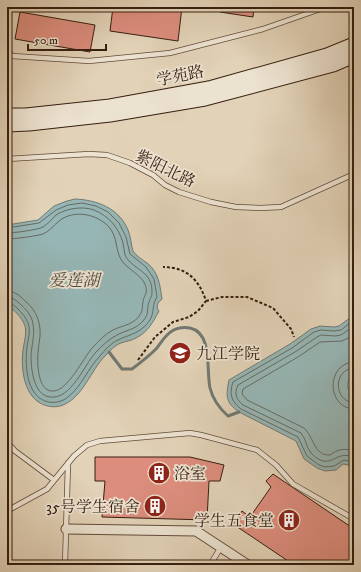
<svg xmlns="http://www.w3.org/2000/svg" width="361" height="572" font-family="'IM FELL DW Pica','Noto Serif SC',serif">
  <style>
    .water { fill: #96b6b5; stroke: #707973 }
    .lines { fill: none; stroke-linecap: round; stroke-linejoin: round }
    .shore { stroke: #666a62; stroke-width: 1 }
    .stream { stroke: #707973; stroke-width: 3 }
    .building { fill: #dc8d7d; stroke: #371e10 }
    .lane-casing { stroke: #624b3a; stroke-width: 6 }
    .street-casing { stroke: #624b3a; stroke-width: 11 }
    .secondary-casing { stroke: #371e10; stroke-width: 15 }
    .path { stroke: #371e10; stroke-width: 2; stroke-dasharray: 3 2; stroke-linecap: butt }
    .lane { stroke: #ece2d0; stroke-width: 4.5 }
    .street { stroke: #ece2d0; stroke-width: 9 }
    .secondary { stroke: #ece2d0; stroke-width: 13 }
    .labels { text-anchor: middle; stroke-width: 3.5; stroke-linejoin: round; paint-order: stroke }
    .street-label { font-size: 16px; fill: #371e10; stroke: #ece2d0 }
    .poi-label { font-size: 16px; fill: #371e10; stroke: #ece2d0; text-anchor: start }
    .water-label { font-size: 17px; font-style: italic; fill: #544c42; stroke: #ece2d0 }
  </style>
  <rect width="100%" height="100%" fill="#e2d2b7"/>
  <filter id="stains"><feTurbulence type="fractalNoise" baseFrequency=".005" numOctaves="4"/><feColorMatrix values="0 0 0 0 .2 0 0 0 0 .09 0 0 0 0 .02 0 0 0 .5 -.17"/></filter>
  <radialGradient id="worn" r=".72"><stop offset=".6" stop-color="#630" stop-opacity="0"/><stop offset="1" stop-color="#630" stop-opacity=".3"/></radialGradient>
  <g class="water">
    <path d="M75 199C97 200 119 208 128 230 131 237 131 245 133 251 136 256 143 260 147 263 159 272 160 286 162 299L158 303 157 308 159 311C153 322 148 332 136 338 131 341 126 341 121 343 115 345 110 351 105 356 91 370 83 397 63 405 56 408 47 407 40 403 23 393 21 367 23 350 24 342 27 334 25 326 22 317 14 310 7 305V225L38 220 54 206 67 201Z"/>
    <path d="M354 315V377C348 379 346 384 349 390L354 394V469L348 465 343 464 336 470 325 471 317 468 304 459 296 441 239 412C225 402 226 396 229 380L290 344 311 329 320 326 334 327 339 326Z"/>
  </g>
  <g class="lines">
    <g class="shore">
      <path d="M7 228 39 223 56 210 68 205 82 203 96 206 108 212 119 223 126 237 130 254 146 267 154 279 157 297C150 308 157 314 145 326 137 334 128 335 118 340 111 343 105 350 100 356 88 368 82 386 68 397 62 402 53 404 45 401 26 394 25 364 27 347 28 339 31 331 28 323 26 317 21 312 17 308 14 305 11 303 7 302"/>
      <path d="M7 233C14 233 37 230 43 227 48 224 52 219 56 215 67 208 83 206 94 210 109 216 119 228 123 243 124 247 124 251 125 255 132 270 153 270 152 293 152 297 150 298 149 302 146 310 150 313 143 321 135 330 126 330 117 335 109 339 102 346 96 352 84 365 71 400 50 397 33 395 31 368 31 354 32 344 35 334 33 324 32 316 26 309 20 304 16 300 13 298 7 297"/>
      <path d="M7 239C14 239 37 236 43 234 50 231 54 225 59 221 74 209 97 214 109 227 118 237 115 251 122 261 129 271 149 278 146 293 145 296 143 299 143 302 142 305 143 310 141 313 135 325 123 325 113 330 105 334 99 341 93 347 83 358 68 391 53 391 38 392 37 364 38 353 38 345 41 337 40 329 39 318 34 308 25 301 20 296 15 291 7 291"/>
      <path d="M354 320 341 330 334 331 321 330 314 332 292 348 233 382C229 394 231 401 241 409L298 437 307 456 319 465 325 467 334 466 344 460 349 461 354 464"/>
      <path d="M354 326 341 335 335 336 321 335 317 337 295 352 238 385C234 394 236 399 243 405L301 433C306 439 306 447 311 453 331 474 336 447 354 458"/>
      <path d="M354 335 342 341 320 342 298 357 243 389 242 394 247 400 304 428C314 437 314 456 330 455 338 449 344 448 354 451"/>
      <path d="M354 362C326 363 326 408 354 409"/>
      <path d="M354 368C333 369 333 401 354 403"/>
    </g>
    <path class="stream" d="M109 352 122 369H132C140 363 149 356 156 349 161 343 165 335 172 331 177 328 184 327 190 328 213 333 206 370 210 388 213 400 219 408 228 416L239 412"/>
  </g>
  <g class="building">
    <polygon points="113,7 137,7 157,10 157,7 182,7 178,41 110,31"/>
    <polygon points="220,7 254,7 253,17 220,12"/>
    <polygon points="20,12 95,25 90,52 15,39"/>
    <polygon points="95,457 190,457 224,465 220,481 209,481 207,520 102,517 105,481 95,481"/>
    <polygon points="273,474 354,529 354,565 294,565 233,524 242,511 250,517 271,487 266,481"/>
  </g>
  <g class="lines">
    <g class="lane-casing">
      <g id="lane">
        <polyline points="7,49 12,56 89,61 170,53 263,29 326,7"/>
        <polyline points="7,159 89,154 107,155 130,163 153,175 165,185 179,192 211,202 236,207 260,208 281,207 354,174"/>
        <polyline points="7,442 15,451 54,480"/>
        <polyline points="7,511 47,489 74,456 87,445 100,441 190,433 201,435 257,450 276,465 293,484 354,519"/>
        <polyline points="65,565 68,463"/>
        <polyline points="210,565 221,547"/>
      </g>
    </g>
    <g class="street-casing">
      <polyline id="street" points="66,529 196,531 248,565"/>
    </g>
    <g class="secondary-casing">
      <g id="secondary">
        <polyline points="7,115 26,115 110,106 209,88 327,55 354,44"/>
        <polyline points="7,125 29,124 110,115 205,99 333,65 354,56"/>
      </g>
    </g>
    <g class="path">
      <polyline points="206,301 222,297 247,297 273,308 291,329 294,337"/>
      <path d="M138 360 155 337 173 322 189 317 198 311 206 301C199 279 186 267 163 267"/>
    </g>
    <use href="#lane" class="lane"/>
    <use href="#street" class="street"/>
    <use href="#secondary" class="secondary"/>
  </g>
  <defs>
    <g id="university-disc" transform="scale(1.15)"><circle r="9.5" fill="#8f2418" stroke="#ece2d0"/><path d="M0-5L7-2L0 1L-7-2ZM-4 1L0 2.5L4 1V4Q0 6-4 4Z" fill="#fff"/></g>
    <g id="building-disc" transform="scale(1.15)"><circle r="9.5" fill="#8f2418" stroke="#ece2d0"/><path d="M-4-6H4V6H1V3H-1V6H-4ZM-2.5-4.3h1.7v1.8h-1.7ZM.8-4.3h1.7v1.8H.8ZM-2.5-1h1.7V.8h-1.7ZM.8-1h1.7V.8H.8Z" fill="#fff"/></g>
  </defs>
  <g fill-rule="evenodd">
    <use href="#university-disc" x="180" y="353"/>
    <use href="#building-disc" x="159" y="473"/>
    <use href="#building-disc" x="155" y="506"/>
    <use href="#building-disc" x="289" y="520"/>
  </g>
  <g class="labels">
    <g class="street-label">
      <text transform="translate(180 75) rotate(-11)" y="6">学苑路</text>
      <text transform="translate(166 168) rotate(26)" y="6">紫阳北路</text>
    </g>
    <g class="poi-label">
      <text x="196" y="359">九江学院</text>
      <text x="174" y="479">浴室</text>
      <text x="140" y="512" text-anchor="end">35号学生宿舍</text>
      <text x="274" y="526" text-anchor="end">学生五食堂</text>
    </g>
    <g class="water-label">
      <text x="74" y="286">爱莲湖</text>
    </g>
  </g>
  <rect width="361" height="572" fill="none" stroke="#e2d2b7" stroke-width="24"/>
  <rect x="8" y="8" width="345" height="556" fill="none" stroke="#371e10" stroke-width="2"/>
  <rect x="12" y="12" width="337" height="548" fill="none" stroke="#371e10"/>
  <path d="M28 44v6h78v-6" fill="none" stroke="#371e10" stroke-width="2"/>
  <text x="34" y="44" font-size="12" fill="#371e10" stroke="#ece2d0" stroke-width="3" paint-order="stroke">50 m</text>
  <rect width="100%" height="100%" filter="url(#stains)"/>
  <rect width="100%" height="100%" fill="url(#worn)"/>
</svg>
